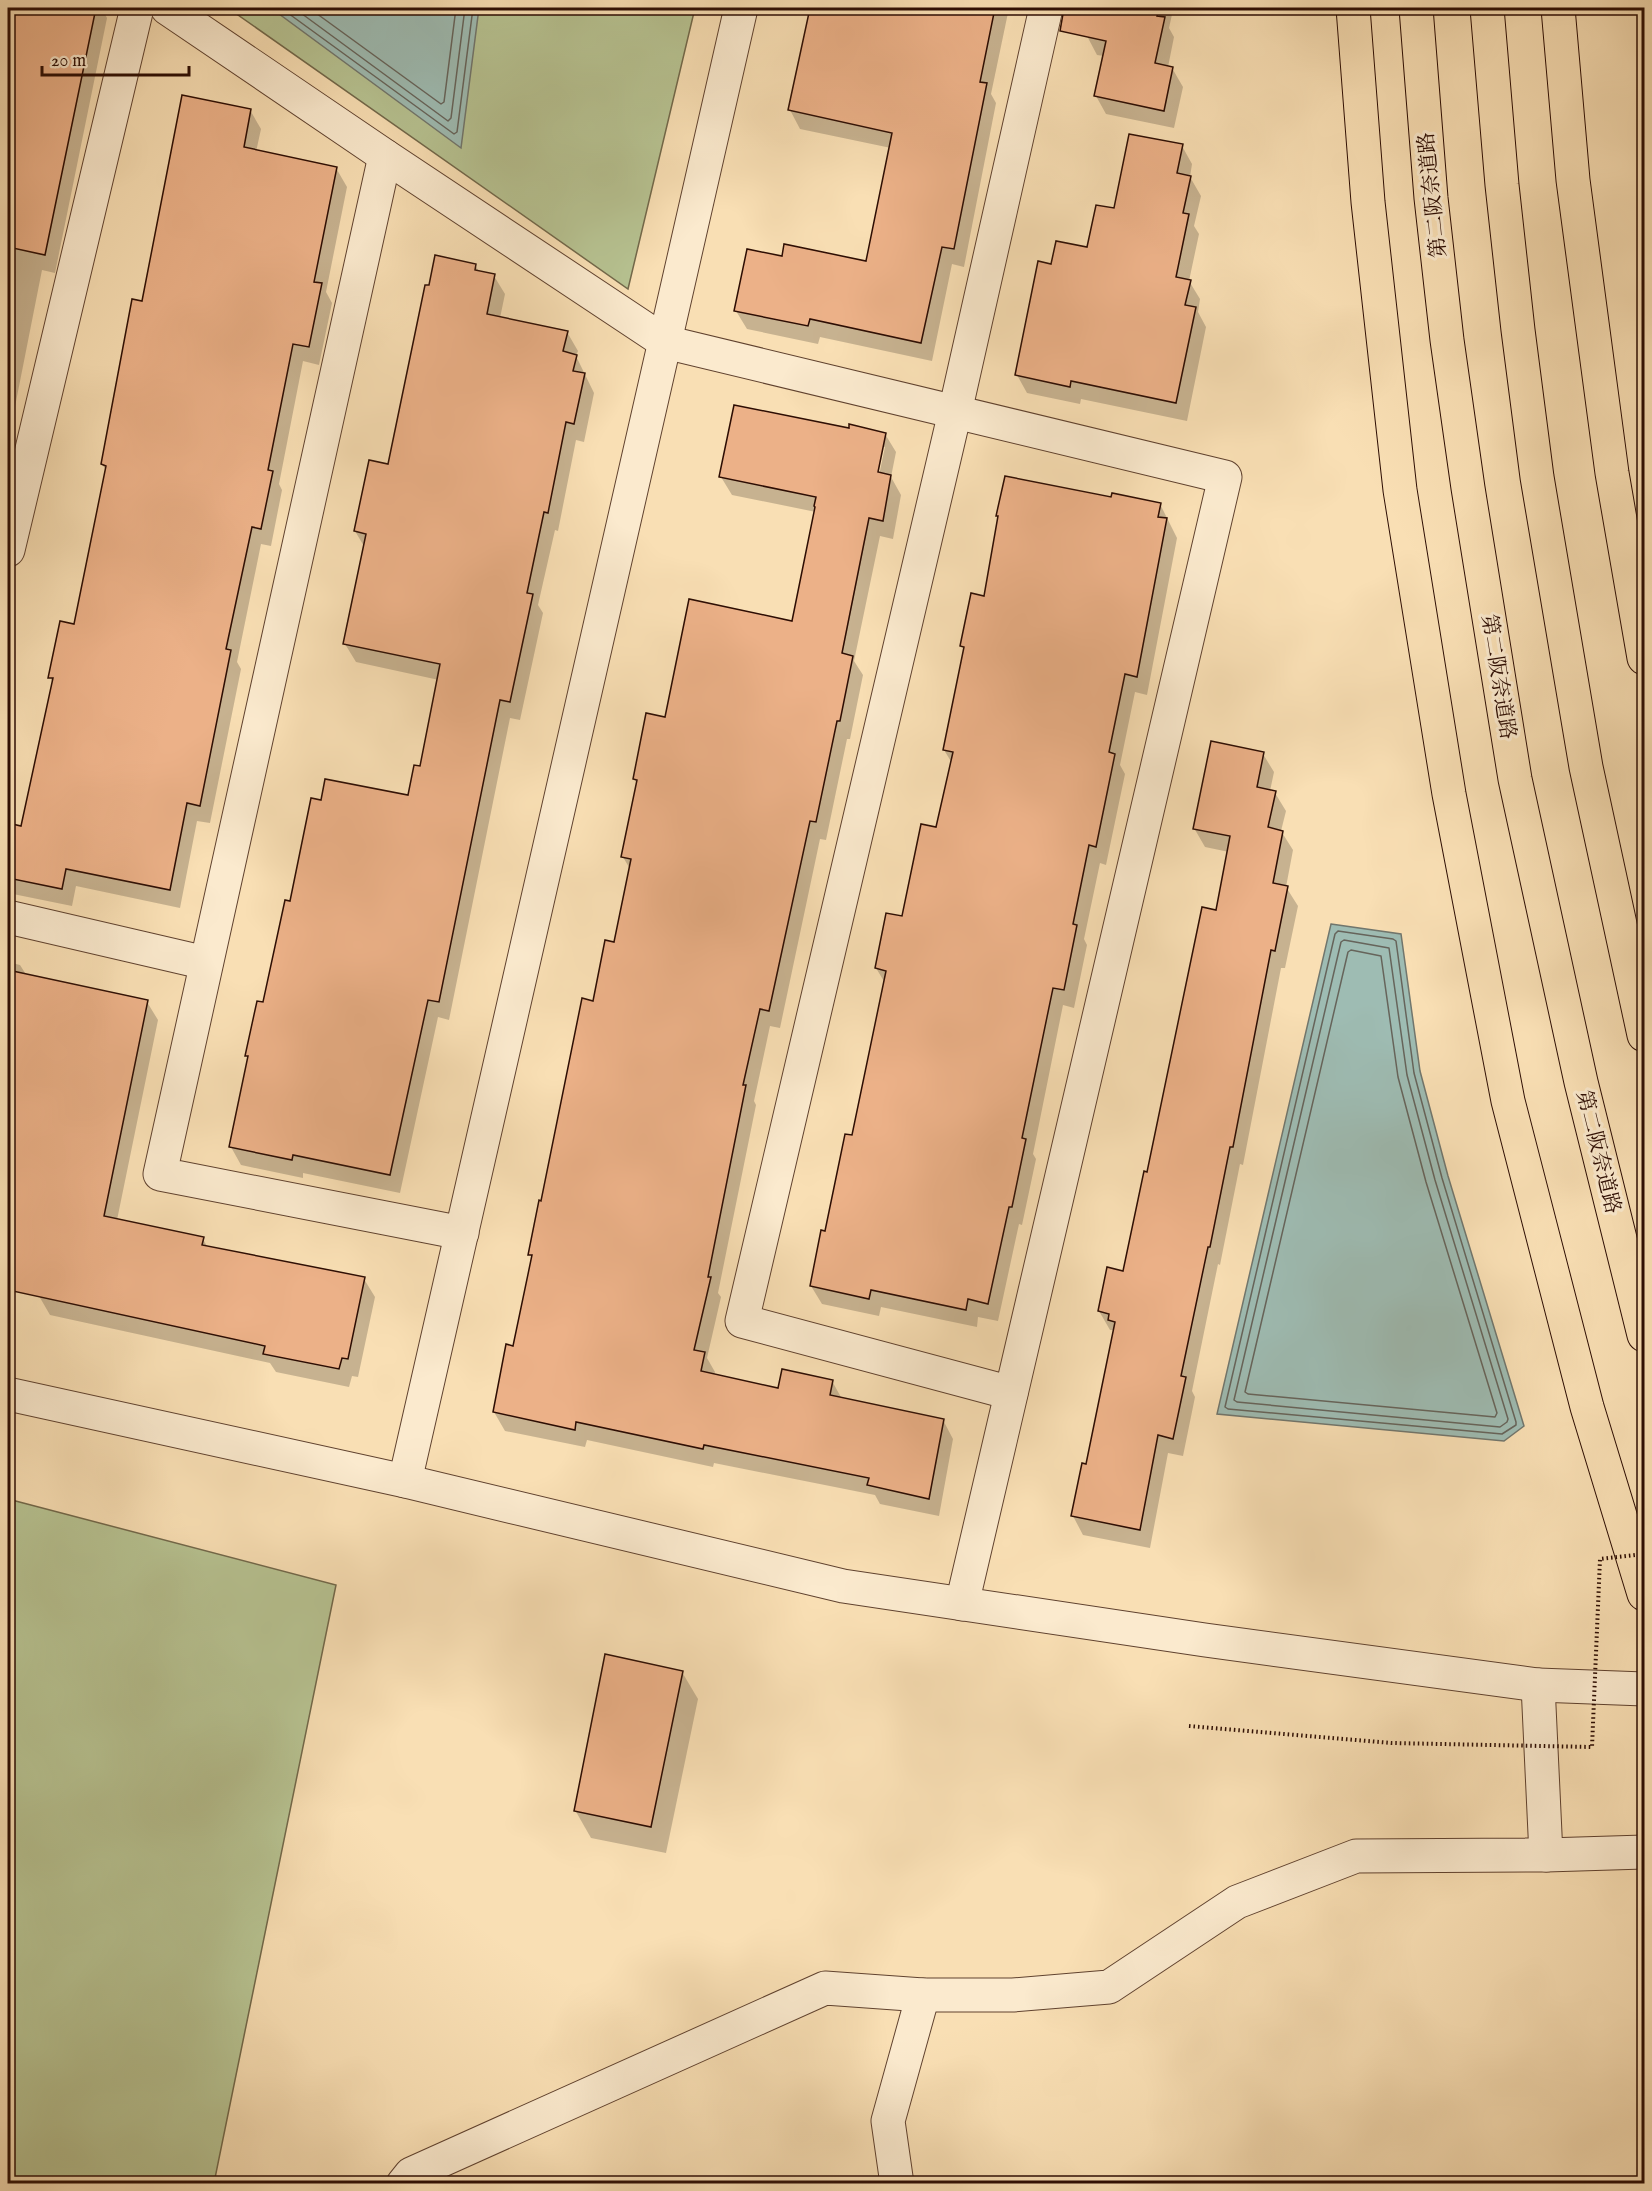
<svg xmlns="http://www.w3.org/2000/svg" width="1652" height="2191" font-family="'IM FELL English','Noto Serif JP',serif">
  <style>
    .green { fill: #b7c392; stroke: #72684a; stroke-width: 1.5 }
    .water { fill: #9ebcb3; stroke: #71766d; stroke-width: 1.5 }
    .shadow { fill: #0003; fill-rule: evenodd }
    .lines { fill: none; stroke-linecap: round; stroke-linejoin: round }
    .shore { stroke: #66645b; stroke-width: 1.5 }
    .building { fill: #ecb188; stroke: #2d0d03; stroke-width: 1.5 }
    .minor-casing { stroke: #60422f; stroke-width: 35 }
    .highway-casing { stroke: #2d0d03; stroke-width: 35 }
    .minor { stroke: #fbeace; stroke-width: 33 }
    .highway { stroke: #f9dfb4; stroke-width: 33 }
    .path-bridge { stroke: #2d0d03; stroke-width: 4; stroke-dasharray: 1.5 3; stroke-linecap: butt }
    .labels { text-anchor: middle; stroke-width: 6; stroke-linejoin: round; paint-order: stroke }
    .street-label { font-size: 21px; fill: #2d0d03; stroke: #fbeace }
  </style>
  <rect width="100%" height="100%" fill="#f9dfb4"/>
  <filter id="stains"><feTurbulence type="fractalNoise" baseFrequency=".00333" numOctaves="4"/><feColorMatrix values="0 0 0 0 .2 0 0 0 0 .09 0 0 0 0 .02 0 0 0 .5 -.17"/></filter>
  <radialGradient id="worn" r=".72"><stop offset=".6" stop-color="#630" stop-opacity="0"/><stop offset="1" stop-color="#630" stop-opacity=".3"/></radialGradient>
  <g class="green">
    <polygon points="228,8 695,8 628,289"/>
    <polygon points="8,1499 336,1585 214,2183 8,2183"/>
  </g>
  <g class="water">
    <polygon points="271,8 479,8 461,148"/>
    <polygon points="1331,924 1401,934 1420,1071 1448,1176 1524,1426 1504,1441 1217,1414"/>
  </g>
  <g class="shadow">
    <polygon points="17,8 102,8 107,18 55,273 42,270 8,442 8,56"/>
    <polygon points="812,8 1009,8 991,94 996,103 964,267 952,264 932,361 820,337 818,344 747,329 736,311 783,258 867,262 891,148 800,129 790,110"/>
    <polygon points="1093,8 1172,8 1173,10 1169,28 1174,37 1168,67 1172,68 1183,87 1174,128 1106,114 1096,96 1104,56 1097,55 1087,36"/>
    <polygon points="250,110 261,129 256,152 336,168 347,187 326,292 332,303 319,365 303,361 279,484 282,490 271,546 261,544 237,662 241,669 210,823 197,821 180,908 76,886 72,906 13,894 8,885 8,851 12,826 22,827 53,683 50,677 75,626 107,472 102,464 143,303"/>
    <polygon points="1182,146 1192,164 1190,177 1201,196 1194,226 1199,234 1189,281 1200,299 1198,312 1206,327 1187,421 1081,399 1080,404 1027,393 1017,375 1052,266 1088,249 1115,210"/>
    <polygon points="475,265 480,273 494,276 505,294 500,318 567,332 578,351 576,356 594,393 584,442 576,440 558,531 555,530 538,605 543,613 520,720 510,718 449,1020 438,1017 400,1193 303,1173 303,1178 241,1165 231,1147 249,1060 247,1055 264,1003 291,903 409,797 421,768 439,680 356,662 345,644 365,548 355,531 389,466"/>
    <path d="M850 430 885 434 896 452 891 477 901 495 893 539 880 536 854 661 863 675 850 739H847L826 840 820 839 780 1028 770 1026 754 1101 756 1105 718 1293 721 1297 707 1358 715 1372 714 1375 779 1390 832 1381 842 1399 943 1420 953 1439 939 1516 880 1504 875 1495 714 1463 713 1467 587 1440 585 1447 505 1431 494 1412 514 1348 533 1259 530 1254 542 1203 594 1003 615 943 630 869 623 857 638 785 634 779 666 719 793 622 816 512 732 495 721 477ZM882 447H885L878 480 875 479Z"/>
    <polygon points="1112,499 1160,504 1177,538 1147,695 1135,692 1120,765 1125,774 1106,865 1100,863 1084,939 1087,945 1074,1008 1063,1005 1033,1154 1036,1159 1022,1225 1019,1224 998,1321 978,1317 977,1327 881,1307 879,1316 822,1304 811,1286 853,1137 885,983 876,968 904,918 937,829 952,763 944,750 965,651 962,646 986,597"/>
    <polygon points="1263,754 1274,772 1270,791 1275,793 1286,811 1281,831 1293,850 1286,887 1298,906 1285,968 1281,968 1243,1165 1240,1164 1220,1265 1218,1264 1192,1391 1195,1397 1183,1456 1168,1453 1150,1548 1083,1535 1073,1516 1087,1466 1114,1330 1110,1330 1099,1311 1125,1272 1218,912 1229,852 1205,847 1194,828"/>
    <polygon points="8,962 20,965 27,976 147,1002 158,1020 117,1220 203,1239 208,1248 364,1279 375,1297 358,1377 352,1376 349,1387 276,1372 270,1363 50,1315 39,1296 32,1272 8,1267"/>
    <polygon points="682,1672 698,1699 666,1853 591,1838 575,1810"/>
  </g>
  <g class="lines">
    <g class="shore">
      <polyline points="281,8 454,134 457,132 473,8"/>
      <polyline points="294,8 448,121 451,118 465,8"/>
      <polyline points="309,8 441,104 444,102 456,8"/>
      <polygon points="1338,931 1393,939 1396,941 1414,1073 1442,1178 1516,1422 1516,1425 1502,1434 1228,1409 1225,1407 1335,934"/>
      <polygon points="1344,940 1389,948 1407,1075 1435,1180 1508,1419 1507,1422 1500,1427 1237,1402 1234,1400 1341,942"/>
      <polygon points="1351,950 1381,956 1398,1077 1426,1182 1497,1413 1495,1417 1248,1394 1245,1392 1348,952"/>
    </g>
  </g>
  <g class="building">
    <polygon points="16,8 96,8 45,255 8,247 8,48"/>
    <polygon points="810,8 995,8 980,82 987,83 954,249 942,247 921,343 810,319 808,326 734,311 747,249 782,256 784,244 866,261 892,133 788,110"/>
    <polygon points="1064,8 1159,8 1157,16 1165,17 1155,63 1173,67 1164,111 1094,96 1106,41 1060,31"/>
    <polygon points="182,95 251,109 244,147 337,167 314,282 322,283 309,347 293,344 268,470 273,471 261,529 252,527 226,649 231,650 200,806 187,803 170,890 66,869 62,889 8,878 8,823 21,826 53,678 48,678 60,621 74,624 106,466 101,464 132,299 142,301"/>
    <polygon points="1129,134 1183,144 1177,173 1191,176 1183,213 1189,214 1176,277 1191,280 1185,305 1196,307 1176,403 1071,381 1070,387 1015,375 1038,261 1051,264 1056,241 1087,247 1096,205 1114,208"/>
    <polygon points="435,255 476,264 475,270 495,274 487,314 568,331 563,351 577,355 573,371 585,373 574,424 566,422 548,513 544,512 527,593 533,594 510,702 500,700 439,1002 428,1000 390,1175 293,1155 292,1160 229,1147 248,1056 245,1056 257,1001 263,1002 285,900 290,901 311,798 321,800 325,779 408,795 414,765 420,766 440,664 343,644 366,534 354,531 369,460 388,464 425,285 429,285"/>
    <polygon points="734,405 849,428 849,424 886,433 878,472 891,475 883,521 869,518 842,653 853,656 840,721 837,721 816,822 810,821 769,1011 760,1009 743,1085 746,1085 708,1277 711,1277 694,1350 705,1352 701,1371 778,1388 782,1369 833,1380 830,1395 944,1419 929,1499 867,1485 869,1478 704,1445 703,1449 576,1422 575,1430 493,1412 506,1344 513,1346 532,1255 528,1255 539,1200 541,1201 582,998 593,1001 605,940 614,942 631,859 621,857 637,780 633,779 646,713 665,717 689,599 792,621 815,507 814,506 816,497 719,477"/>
    <polygon points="1005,476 1111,497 1112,493 1161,503 1158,517 1167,518 1137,677 1125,674 1109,752 1115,754 1096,847 1089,845 1073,924 1077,925 1064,990 1053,988 1022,1138 1026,1139 1012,1207 1009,1207 988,1304 968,1299 966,1310 871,1290 869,1299 810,1286 821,1230 825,1231 845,1134 852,1135 886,971 875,968 886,913 902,916 921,824 936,827 953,752 943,750 964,647 960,646 971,593 984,596 998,516 996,516"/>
    <polygon points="1211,741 1264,752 1257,787 1276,791 1268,827 1283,831 1273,883 1288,886 1275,951 1271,950 1233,1147 1230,1147 1210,1247 1208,1247 1181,1376 1186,1377 1173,1439 1158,1435 1140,1530 1071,1516 1082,1463 1086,1464 1115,1322 1108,1320 1109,1314 1098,1311 1107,1267 1123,1271 1144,1171 1147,1172 1202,907 1216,910 1230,836 1193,829"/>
    <polygon points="8,970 148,1000 104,1216 204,1237 202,1245 365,1277 348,1359 342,1358 339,1369 263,1354 265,1346 8,1290"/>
    <polygon points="605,1654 683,1671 651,1827 574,1811"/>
  </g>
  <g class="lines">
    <g class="minor-casing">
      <g id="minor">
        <polyline points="167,8 385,156 665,342 1225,477 962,1604"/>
        <polyline points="385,156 160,1174 462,1233"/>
        <polyline points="8,550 137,8"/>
        <polyline points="8,917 206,963"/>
        <polyline points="1011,1393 742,1321 955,412 1046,8"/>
        <polyline points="8,1394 405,1481 843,1586 1205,1640 1538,1685 1644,1689"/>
        <polyline points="405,1481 741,8"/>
        <polyline points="1546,1855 1644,1852"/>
        <polyline points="403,2184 411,2174 825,1988 923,1995 1013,1995 1109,1987 1237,1902 1356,1856 1546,1855 1538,1685"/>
        <polyline points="897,2184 888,2121 923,1995"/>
      </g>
    </g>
    <g class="highway-casing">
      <g id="highway">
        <polyline points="1353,8 1368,202 1400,490 1449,794 1508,1101 1587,1407 1644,1594"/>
        <polyline points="1416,8 1431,198 1447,340 1468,488 1515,779 1581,1082 1644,1335"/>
        <polyline points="1487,8 1502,185 1518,330 1537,477 1586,767 1644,1035"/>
        <polyline points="1558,8 1573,180 1612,473 1644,658"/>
      </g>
    </g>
    <use href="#minor" class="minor"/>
    <use href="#highway" class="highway"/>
    <polyline class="path-bridge" points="1189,1726 1391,1743 1592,1747 1600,1559 1644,1554"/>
  </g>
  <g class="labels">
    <g class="street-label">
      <text transform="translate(1432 195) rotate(-96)" y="7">第二阪奈道路</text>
      <text transform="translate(1499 677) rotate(81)" y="7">第二阪奈道路</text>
      <text transform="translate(1599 1152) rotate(76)" y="7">第二阪奈道路</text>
    </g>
  </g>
  <rect width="1652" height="2191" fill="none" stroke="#f9dfb4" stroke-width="30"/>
  <rect x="9" y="9" width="1634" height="2173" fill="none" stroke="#2d0d03" stroke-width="3"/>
  <rect x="15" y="15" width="1622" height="2161" fill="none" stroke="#2d0d03" stroke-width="1.5"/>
  <path d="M42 66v9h147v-9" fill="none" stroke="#2d0d03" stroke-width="3"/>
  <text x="51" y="66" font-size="18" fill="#2d0d03" stroke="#fbeace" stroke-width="4.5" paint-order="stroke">20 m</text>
  <rect width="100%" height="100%" filter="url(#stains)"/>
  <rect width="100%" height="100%" fill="url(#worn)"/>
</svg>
